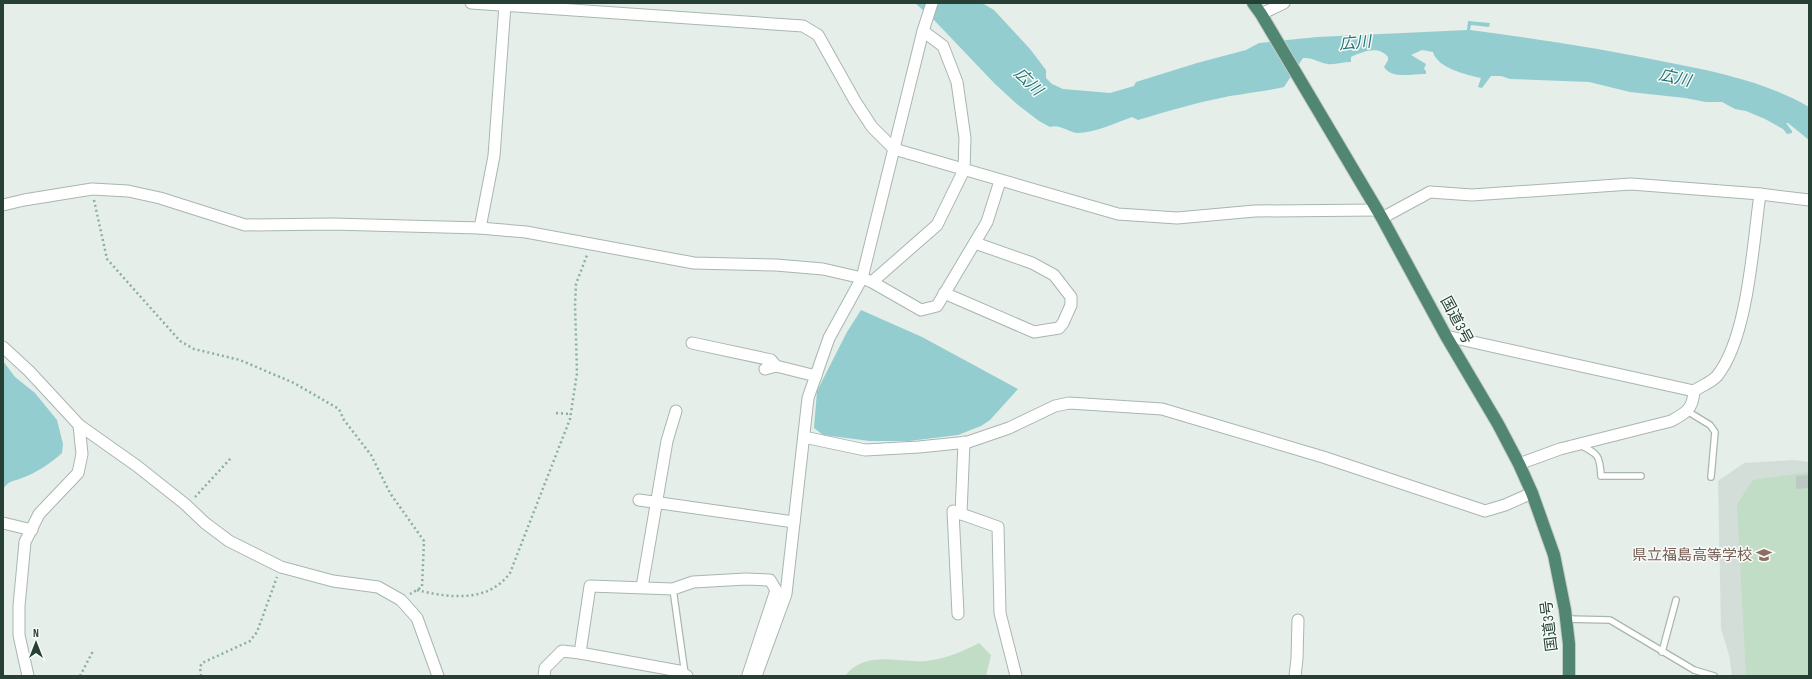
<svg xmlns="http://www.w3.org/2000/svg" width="1812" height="679" font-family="'Sofia Sans Condensed','Noto Sans JP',sans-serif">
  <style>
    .built { fill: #d4ded8 }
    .green { fill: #c1ddc5 }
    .water { fill: #93cdcf }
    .building { fill: #bcc9c2 }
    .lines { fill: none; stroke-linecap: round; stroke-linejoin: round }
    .service-casing { stroke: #a9b6b0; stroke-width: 8 }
    .minor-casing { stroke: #a9b6b0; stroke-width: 13 }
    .trunk-casing { stroke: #c2cac7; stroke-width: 14 }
    .path { stroke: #89b09f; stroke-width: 2.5; stroke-dasharray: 2 3; stroke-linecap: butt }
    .service { stroke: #fff; stroke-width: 5.5 }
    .minor { stroke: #fff; stroke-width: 11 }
    .trunk { stroke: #508672; stroke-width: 12 }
    .labels { text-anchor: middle; stroke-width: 3; stroke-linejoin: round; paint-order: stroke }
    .street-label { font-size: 15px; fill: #264036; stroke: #f7fbf8 }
    .education-label { font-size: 15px; fill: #785e54; stroke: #f7fbf8; text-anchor: end }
    .water-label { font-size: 16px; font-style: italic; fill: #237578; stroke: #f7fbf8 }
  </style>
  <rect width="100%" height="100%" fill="#e6eeea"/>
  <polygon class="built" points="1794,460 1809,462 1809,676 1732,676 1729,655 1721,629 1718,481 1744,463"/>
  <g class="green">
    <polygon points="1809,472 1809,676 1746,676 1737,504 1753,480"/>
    <path d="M979 643 991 655 986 676H845C868 647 903 666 933 660 949 657 964 651 979 643Z"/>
  </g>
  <g class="water">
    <path d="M915 3H982L994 10 1030 49 1046 70V78L1052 84 1063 89 1110 93 1134 86 1136 82 1197 63 1246 50 1259 43 1317 37 1467 30 1468 21 1490 23 1489 27 1471 25 1470 30C1538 39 1604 49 1671 63 1718 72 1768 83 1809 107V140L1788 123H1786L1792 131V133L1787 134 1783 129 1765 119 1746 111 1735 109 1722 102H1706L1685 98 1630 92 1589 82 1510 79 1501 76H1491L1482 88 1478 87 1481 78C1467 75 1437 68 1433 52L1422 50 1411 55 1426 64 1424 69 1426 71V74C1415 73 1392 80 1384 67L1388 60V57C1378 45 1363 52 1351 57V62C1343 62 1335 65 1328 64 1319 63 1313 57 1303 58L1284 87C1266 91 1248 93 1230 96 1199 102 1168 111 1138 120L1132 117C1115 123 1095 133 1077 133 1068 132 1060 124 1050 127L1039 121 1018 105 995 84 934 20Z"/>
    <polygon points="861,310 922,337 1018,389 990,420 981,426 958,435 909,441 870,441 823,435 814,428 817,391 847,332"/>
    <path d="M3 361 15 377 35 393 57 420 63 444 62 453C51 463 36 473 22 478 12 482 10 480 3 489Z"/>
  </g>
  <polygon class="building" points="1808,475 1808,488 1796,489 1796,476"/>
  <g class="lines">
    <g class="service-casing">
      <g id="service">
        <polyline points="1687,411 1710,425 1715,432 1711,477"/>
        <path d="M1580 445C1598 454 1600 455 1601 476H1641"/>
        <polyline points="673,589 685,674"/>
        <polyline points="1566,619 1610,620 1694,670 1714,676"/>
        <polyline points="1662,652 1676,600"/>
      </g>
    </g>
    <g class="minor-casing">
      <g id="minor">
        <polyline points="471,3 803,26 818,35 855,101 872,127 894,149 1118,214 1177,218 1255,211 1377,210"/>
        <polyline points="1261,14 1284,3"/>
        <polyline points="3,205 24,200 92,189 128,191 160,198 245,225 332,224 480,228 526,232 694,263 776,265 823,269 862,278 872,282 921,310 937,306 987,222 1000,181"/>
        <polyline points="1382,218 1430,192 1472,195 1631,184 1760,194 1809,200"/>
        <polyline points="480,228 494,156 505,5"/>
        <polyline points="872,282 937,225 964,170 965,138 957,82 943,46 923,31"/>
        <polyline points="944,293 1034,332 1059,328 1063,323 1071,305 1071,297 1054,275 1032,263 975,243"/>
        <path d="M1446 336 1694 391C1701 386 1712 382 1717 376 1748 338 1753 243 1760 194"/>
        <polyline points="692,343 771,360 776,366"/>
        <polyline points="3,347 29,371 79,425 137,466 185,504 205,523 229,541 281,567 333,581 378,587 401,600 417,618 438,676"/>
        <polyline points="765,369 776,366 816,376"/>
        <polyline points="804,437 865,450 919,447 968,442 1009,428 1055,406 1069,403 1162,409 1323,457 1485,511 1505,505 1532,493"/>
        <path d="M1519 464 1560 449 1671 421C1686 413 1693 409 1694 391"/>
        <polyline points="639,500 794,522"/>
        <polyline points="961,514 964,442"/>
        <polyline points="3,523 32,530"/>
        <polyline points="642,587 667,441 676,411"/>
        <polyline points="958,614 953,511 998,527 1000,613 1016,676"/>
        <polyline points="580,653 590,586 673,589 693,582 746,579 770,580 776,590 748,675 750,676"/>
        <polyline points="28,676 19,635 19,606 25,542 39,514 78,473 82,454 79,425"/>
        <polyline points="544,676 545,668 562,651 580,653 679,671 687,676"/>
        <polyline points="756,676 786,594 808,398 829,338 862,278 923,31 932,3"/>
        <polyline points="1295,676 1297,659 1298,620"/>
      </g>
    </g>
    <g class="trunk-casing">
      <polyline id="trunk" points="1253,3 1261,14 1382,218 1446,336 1498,424 1519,464 1532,493 1554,555 1565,610 1569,644 1569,676"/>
    </g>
    <g class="path">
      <polyline points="94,200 107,259 180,341 194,349 240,360 294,383 339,409 344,420 371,455 390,493 424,541 422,587 410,594"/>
      <polyline points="556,413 571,414"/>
      <polyline points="195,497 231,458"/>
      <path d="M417 590C449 598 488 603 510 573L570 419 577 373 575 305 576 284 587 255"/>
      <polyline points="80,676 93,651"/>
      <polyline points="201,676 200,667 202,663 250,641 257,632 277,577"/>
    </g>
    <use href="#service" class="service"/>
    <use href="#minor" class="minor"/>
    <use href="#trunk" class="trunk"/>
  </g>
  <defs>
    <g id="school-bare" transform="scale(1.2)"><path d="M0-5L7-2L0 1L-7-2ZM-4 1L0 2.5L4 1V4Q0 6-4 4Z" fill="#8d6e63" stroke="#f7fbf8" stroke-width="2.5" paint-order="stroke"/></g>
  </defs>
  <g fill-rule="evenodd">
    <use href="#school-bare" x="1764" y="555"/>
  </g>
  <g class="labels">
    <g class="street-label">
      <text transform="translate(1457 320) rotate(62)" y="5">国道3号</text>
      <text transform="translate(1549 626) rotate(-97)" y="5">国道3号</text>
    </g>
    <g class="education-label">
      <text x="1752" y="560">県立福島高等学校</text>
    </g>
    <g class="water-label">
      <text transform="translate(1355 42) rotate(-5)" y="6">広川</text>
      <text transform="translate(1675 77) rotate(13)" y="6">広川</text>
      <text transform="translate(1029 81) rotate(44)" y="6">広川</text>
    </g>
  </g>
  <rect width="1812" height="679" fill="none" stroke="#264036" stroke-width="8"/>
  <g transform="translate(36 643)" stroke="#f7fbf8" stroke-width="3" paint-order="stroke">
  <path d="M0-3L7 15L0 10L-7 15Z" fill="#264036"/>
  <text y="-6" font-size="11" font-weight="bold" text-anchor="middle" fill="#264036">N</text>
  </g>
</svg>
